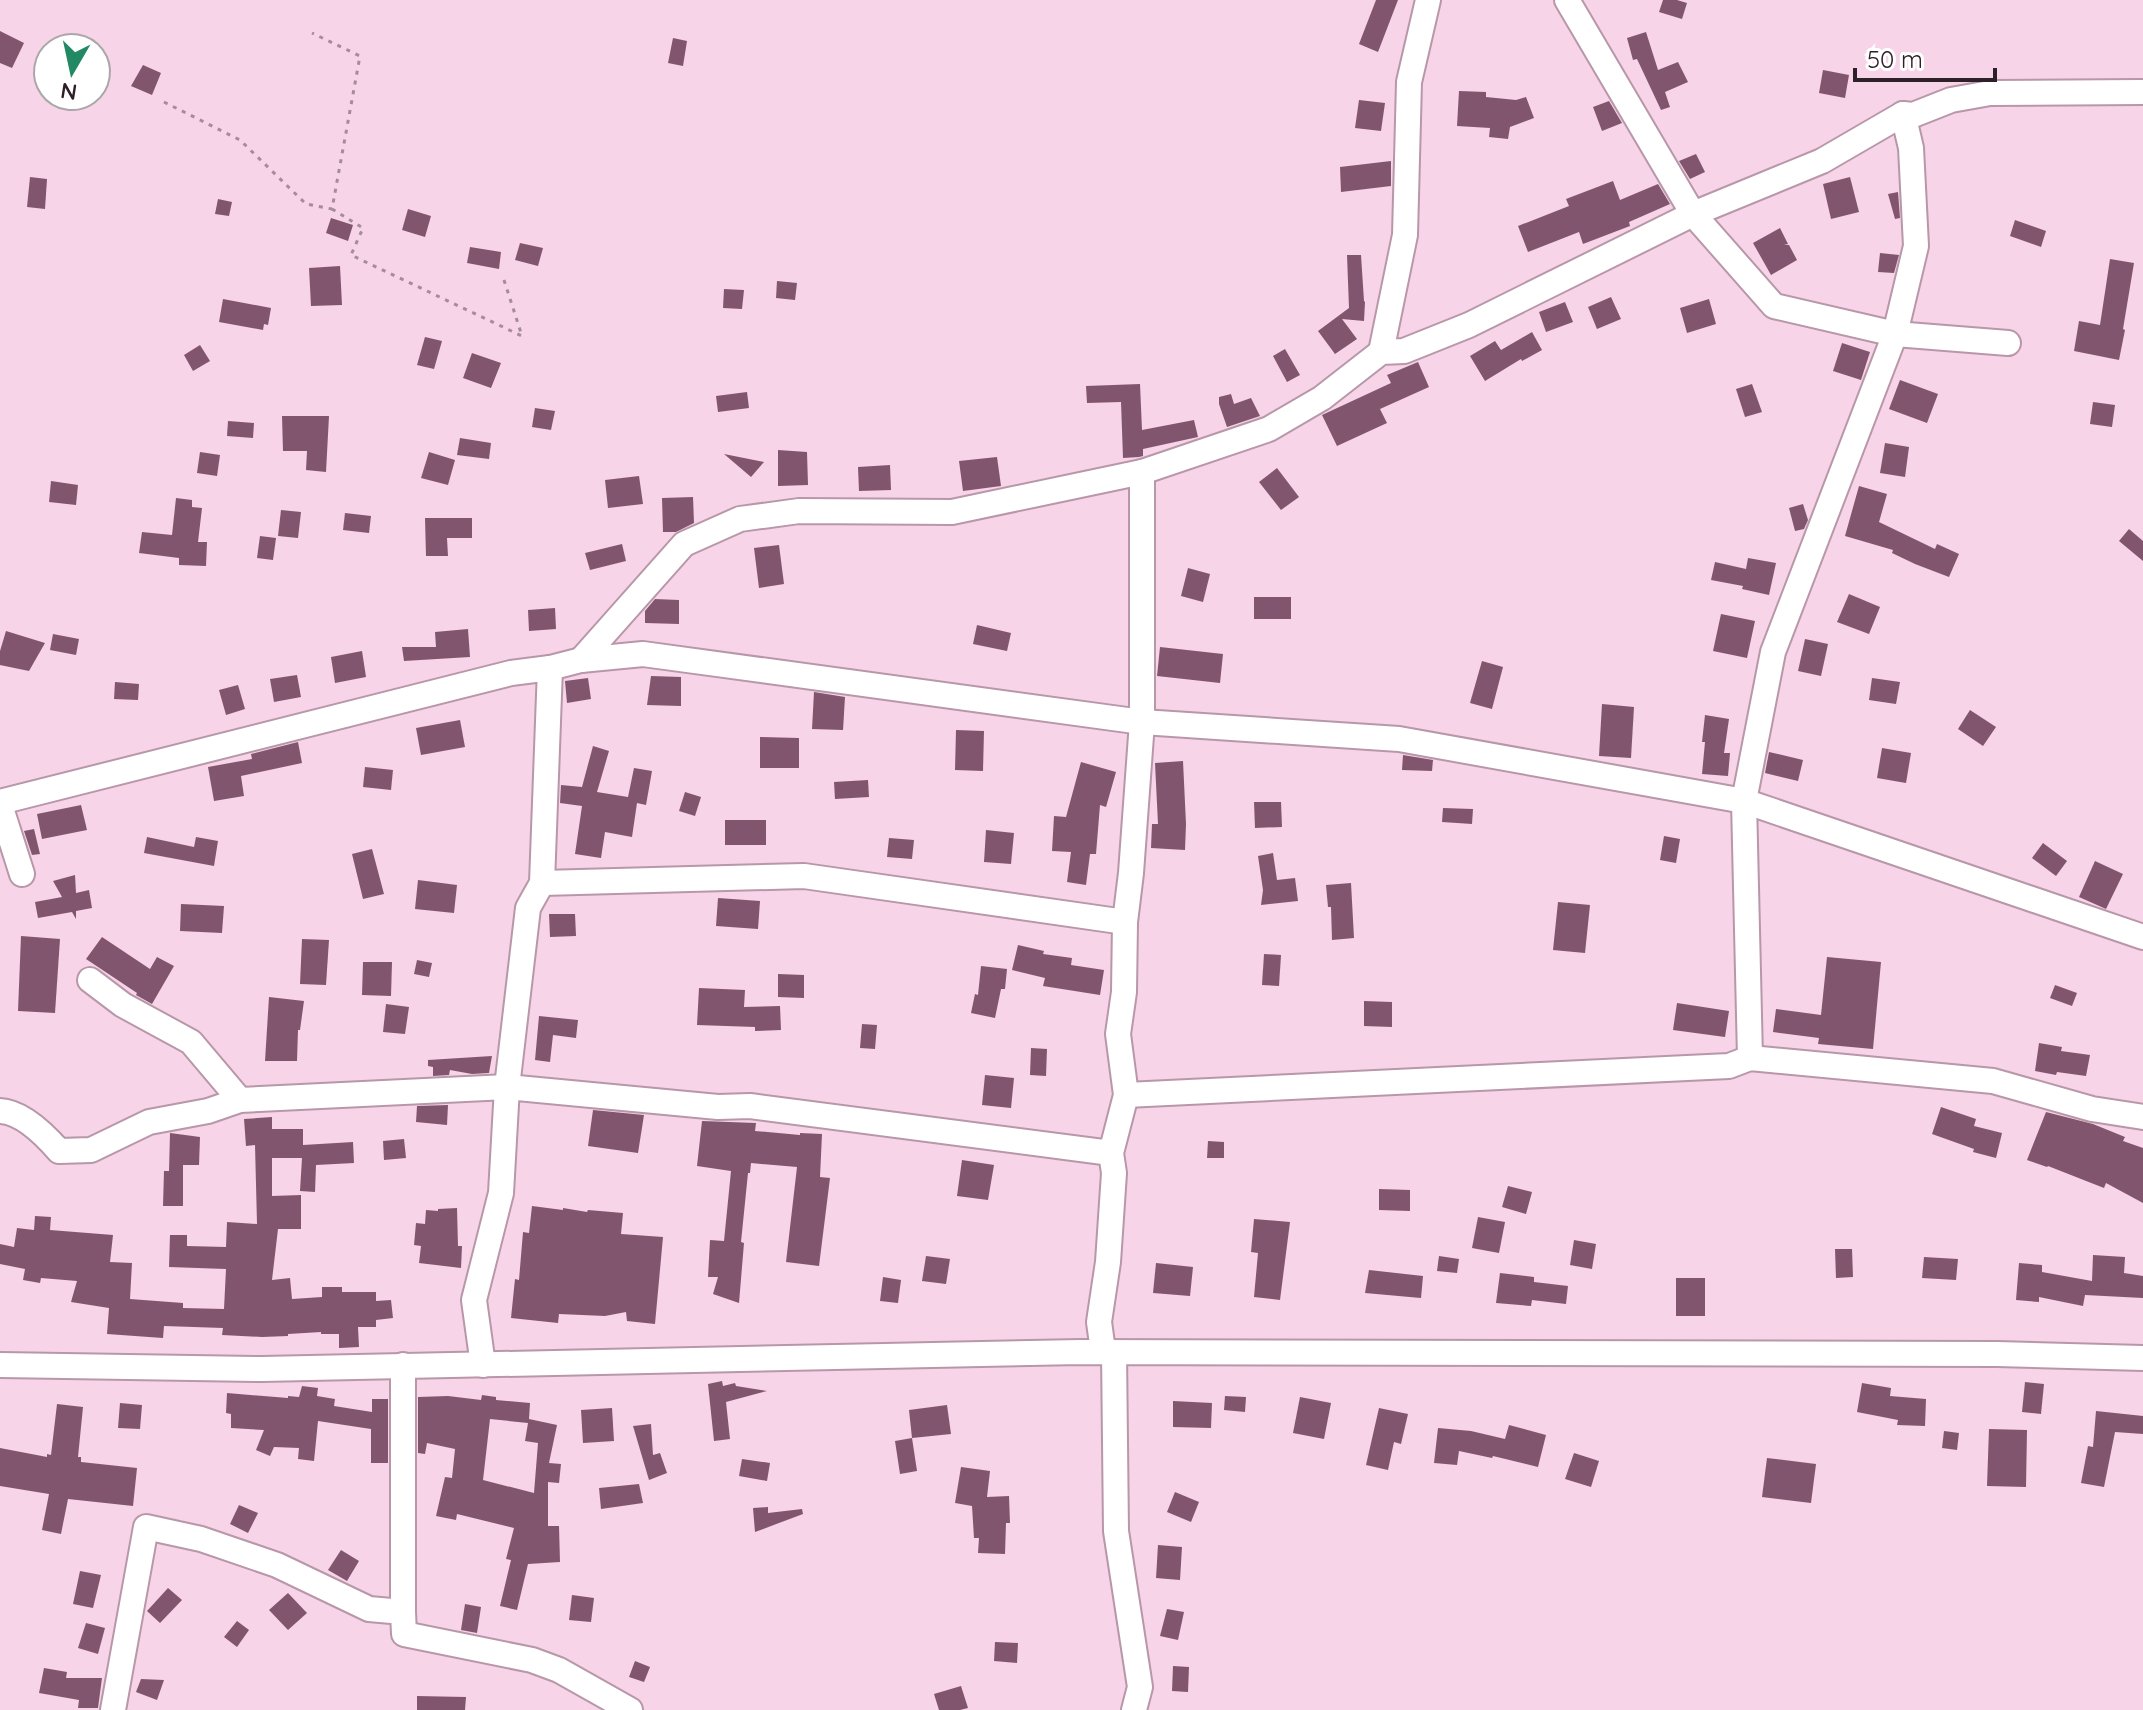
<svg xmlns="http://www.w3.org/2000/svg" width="2143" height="1710" font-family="Quicksand,sans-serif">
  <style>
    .building { fill: #82556f; fill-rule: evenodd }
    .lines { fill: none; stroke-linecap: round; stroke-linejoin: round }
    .minor-casing { stroke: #b897a9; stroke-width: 28 }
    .path { stroke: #a68c9a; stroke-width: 3; stroke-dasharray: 4 6; stroke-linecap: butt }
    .minor { stroke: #fff; stroke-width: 24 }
  </style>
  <rect width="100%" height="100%" fill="#f7d4e7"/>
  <g class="building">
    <polygon points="1376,0 1398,0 1378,52 1359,44"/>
    <polygon points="1663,0 1677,0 1687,3 1682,19 1659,12"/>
    <polygon points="0,31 24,43 12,68 0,63"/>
    <polygon points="1646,32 1658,70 1678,62 1688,82 1665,92 1670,107 1661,110 1637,59 1633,60 1627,38"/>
    <polygon points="673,38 687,41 683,66 668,63"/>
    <polygon points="143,65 161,73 152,95 131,86"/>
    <polygon points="1823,70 1849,75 1845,98 1819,93"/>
    <polygon points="1459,91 1486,92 1486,97 1516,100 1526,97 1534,118 1510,127 1508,139 1489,137 1490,128 1457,126"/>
    <polygon points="1359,100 1385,103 1381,131 1355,128"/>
    <polygon points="1609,101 1622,123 1602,131 1593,107"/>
    <polygon points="1696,154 1705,172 1690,179 1679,161"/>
    <polygon points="1391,161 1391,186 1341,192 1340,167"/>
    <polygon points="30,177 47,179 45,209 27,207"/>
    <polygon points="1850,177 1859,212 1831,219 1823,184"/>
    <polygon points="1613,181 1620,200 1658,184 1670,204 1629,222 1630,226 1583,244 1579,232 1528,252 1518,226 1569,206 1566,199"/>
    <polygon points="1898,192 1900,218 1895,219 1888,194"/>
    <polygon points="218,199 232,202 229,216 215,214"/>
    <polygon points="408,209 431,216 425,237 402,230"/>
    <polygon points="331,218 353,225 348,241 326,233"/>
    <polygon points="2015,220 2046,231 2041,247 2010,236"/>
    <polygon points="1780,228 1788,244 1784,245 1789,245 1797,260 1771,275 1753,243"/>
    <polygon points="520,243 543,248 538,266 515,260"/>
    <polygon points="470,247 501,252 499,269 467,263"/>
    <polygon points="1880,253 1899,255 1894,273 1878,272"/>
    <polygon points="1347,255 1361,255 1364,301 1365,302 1364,321 1342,319 1357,339 1335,354 1318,331 1349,308"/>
    <polygon points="2110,259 2134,263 2123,329 2125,330 2119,360 2074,351 2079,321 2100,325"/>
    <polygon points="340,266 342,305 311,306 309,268"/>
    <polygon points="777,281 797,283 795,300 776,298"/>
    <polygon points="724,289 744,290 742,309 723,308"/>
    <polygon points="1611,297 1621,319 1597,329 1588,307"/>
    <polygon points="223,299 271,308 268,325 264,324 263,330 219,322"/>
    <polygon points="1709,299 1716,324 1687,333 1680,308"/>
    <polygon points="1565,302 1573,322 1546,332 1539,312"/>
    <polygon points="1532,332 1542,350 1522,361 1521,359 1485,381 1470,356 1495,341 1501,350"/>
    <polygon points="425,337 442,341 434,369 417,365"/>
    <polygon points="1842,343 1870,352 1861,380 1833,371"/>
    <polygon points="200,345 210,361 193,371 184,355"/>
    <polygon points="1285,349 1300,375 1287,382 1273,356"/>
    <polygon points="472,353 501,363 491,388 463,378"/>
    <polygon points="1418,362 1429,387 1380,409 1387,423 1337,446 1322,415 1391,383 1387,375"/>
    <polygon points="1900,380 1938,394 1927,423 1889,409"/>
    <polygon points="1140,384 1142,430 1194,420 1198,437 1143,449 1143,456 1139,457 1123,458 1121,402 1087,403 1086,386"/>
    <polygon points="1752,384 1762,412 1745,417 1736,389"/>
    <polygon points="747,392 749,408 718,412 716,396"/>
    <polygon points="1231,394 1234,404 1251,398 1260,416 1227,427 1219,404 1219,397"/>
    <polygon points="2093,402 2115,405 2112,427 2090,424"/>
    <polygon points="535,408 555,411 551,430 532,427"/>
    <polygon points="282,416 329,416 326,472 306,470 307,451 283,451"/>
    <polygon points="228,421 254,423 253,438 227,436"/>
    <polygon points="460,438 491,443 489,459 457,455"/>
    <polygon points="1885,443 1909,447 1905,477 1880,473"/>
    <polygon points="778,450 807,452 808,485 778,486"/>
    <polygon points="200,452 220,455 217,476 197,473"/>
    <polygon points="429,452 455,460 448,485 421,478"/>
    <polygon points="724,454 764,462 751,477"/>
    <polygon points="997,457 1001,486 963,491 959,461"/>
    <polygon points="890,465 891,490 859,491 858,467"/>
    <polygon points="1277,468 1299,497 1281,510 1259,482"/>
    <polygon points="639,476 643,504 608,508 605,480"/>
    <polygon points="51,481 78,485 76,505 49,502"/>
    <polygon points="1859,486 1887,494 1879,522 1935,549 1937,544 1959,554 1949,577 1915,564 1892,553 1893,550 1845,536"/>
    <polygon points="693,497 694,523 676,532 663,532 662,498"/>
    <polygon points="176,498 192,500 192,507 202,508 198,542 207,542 206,566 179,565 179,558 139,553 142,532 172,535"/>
    <polygon points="1803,504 1808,520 1804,529 1795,531 1789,508"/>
    <polygon points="281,510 301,512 298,538 278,536"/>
    <polygon points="345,513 371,516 369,533 343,530"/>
    <polygon points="425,518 472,518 472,538 447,538 448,556 426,556"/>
    <polygon points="2129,529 2143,541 2143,561 2119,541"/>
    <polygon points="260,536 276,538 273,560 257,558"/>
    <polygon points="622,544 626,561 590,570 585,553"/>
    <polygon points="779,545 784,584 759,588 754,548"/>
    <polygon points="1748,558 1776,563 1769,595 1742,589 1743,586 1711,580 1715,562 1746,569"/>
    <polygon points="1188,568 1210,574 1203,602 1181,596"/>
    <polygon points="1849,594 1880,607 1869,634 1837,622"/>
    <rect x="1254" y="597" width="37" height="22"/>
    <polygon points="655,599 679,600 679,624 645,623 645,611"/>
    <polygon points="555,608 556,629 529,631 528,610"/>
    <polygon points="1721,614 1755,621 1747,658 1713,651"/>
    <polygon points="977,625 1011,633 1007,651 973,644"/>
    <polygon points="468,629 470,657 404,661 402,647 436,647 435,632"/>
    <polygon points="6,631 45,643 29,671 0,665 0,651"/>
    <polygon points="53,634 79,639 76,655 50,650"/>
    <polygon points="1805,639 1828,644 1821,676 1798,671"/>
    <polygon points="1160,647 1223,654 1220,683 1157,676"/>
    <polygon points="362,651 366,677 335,683 331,657"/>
    <polygon points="1482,661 1503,667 1492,709 1470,703"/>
    <polygon points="297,675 301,697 274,702 270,679"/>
    <polygon points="651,676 681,677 681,706 647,705"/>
    <polygon points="588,678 591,699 567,703 565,681"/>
    <polygon points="1872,678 1900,682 1896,704 1869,700"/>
    <polygon points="115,682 139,684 138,700 114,699"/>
    <polygon points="238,685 245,709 226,715 219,690"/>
    <polygon points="814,692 845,697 843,730 812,729"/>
    <polygon points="1602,704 1634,707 1631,758 1599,756"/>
    <polygon points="1970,710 1996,727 1983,746 1958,729"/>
    <polygon points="1705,715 1729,719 1724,753 1730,753 1728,776 1702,774 1705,742 1702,742"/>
    <polygon points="460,720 465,747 421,755 416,728"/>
    <polygon points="956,730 984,731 983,771 955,770"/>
    <polygon points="760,737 799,738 799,768 760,768"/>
    <polygon points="298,742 302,763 241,776 244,796 214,801 208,767 252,759 251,754"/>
    <polygon points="593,746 609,751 597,792 628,797 634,768 652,771 646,805 637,803 632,837 605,832 601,858 575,854 582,806 560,803 561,785 582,787"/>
    <polygon points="1882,748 1911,753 1906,783 1877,778"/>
    <polygon points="1769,752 1803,760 1798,781 1765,773"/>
    <polygon points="1403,755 1433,760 1432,771 1402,770"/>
    <polygon points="1183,761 1186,824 1185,850 1151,848 1152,824 1158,824 1155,763"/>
    <polygon points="1081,762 1116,772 1106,807 1100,805 1096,854 1090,854 1086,885 1067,882 1071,852 1052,851 1054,816 1066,817"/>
    <polygon points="365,767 393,770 391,790 363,787"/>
    <polygon points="868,780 869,797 835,799 834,782"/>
    <polygon points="685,792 701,797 695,816 679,811"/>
    <polygon points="1254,802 1281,802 1282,827 1255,828"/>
    <polygon points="81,805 87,830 42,839 37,814"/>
    <polygon points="1443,808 1473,809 1472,824 1442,822"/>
    <rect x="725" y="820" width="41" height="25"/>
    <polygon points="34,829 40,854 32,855 24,831"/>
    <polygon points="986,830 1014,833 1011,864 984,862"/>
    <polygon points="1664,836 1680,839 1676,863 1660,860"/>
    <polygon points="147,837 194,847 196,837 218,841 214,866 144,853"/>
    <polygon points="889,838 914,840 912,859 887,857"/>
    <polygon points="2043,843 2067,861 2056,876 2032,858"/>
    <polygon points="372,849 384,894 363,899 352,854"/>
    <polygon points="1273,853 1277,880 1295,878 1298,901 1261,905 1263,890 1258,856"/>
    <polygon points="2095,861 2123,874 2106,909 2079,897"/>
    <polygon points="75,875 76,893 89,890 92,908 76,911 76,919 72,912 38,918 35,902 62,897 53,881"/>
    <polygon points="418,880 457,885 454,913 415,909"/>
    <polygon points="1351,883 1354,938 1332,940 1331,907 1328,907 1326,885"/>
    <polygon points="718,898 760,901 758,929 716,926"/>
    <polygon points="1558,902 1590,905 1585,953 1553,950"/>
    <polygon points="181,904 224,906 222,933 180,931"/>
    <polygon points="549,914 575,914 576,936 550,937"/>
    <polygon points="21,936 60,939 55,1013 18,1011"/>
    <polygon points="102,937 150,969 157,957 174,966 152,1004 136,995 137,993 86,959"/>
    <polygon points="302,939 329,940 326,985 300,984"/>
    <polygon points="1018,945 1044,951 1043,954 1072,958 1071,965 1104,970 1100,995 1043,986 1045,978 1012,970"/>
    <polygon points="1264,954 1281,955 1279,986 1262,985"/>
    <polygon points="1827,957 1881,962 1873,1049 1818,1044 1819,1038 1773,1032 1776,1009 1821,1015"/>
    <polygon points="417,960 432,963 429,977 414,974"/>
    <polygon points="363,962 392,962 391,996 362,995"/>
    <polygon points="981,966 1007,969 1005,989 1001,989 995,1018 971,1013 975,994 978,995"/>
    <polygon points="778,974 804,975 804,998 778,997"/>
    <polygon points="2055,985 2077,993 2072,1006 2050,998"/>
    <polygon points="699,988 745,990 744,1007 780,1006 781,1030 755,1031 755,1027 697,1025"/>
    <polygon points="269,997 304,1001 300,1030 298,1030 297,1061 265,1061"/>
    <polygon points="1364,1001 1392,1002 1392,1027 1364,1026"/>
    <polygon points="1677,1003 1729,1011 1725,1037 1673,1030"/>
    <polygon points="386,1004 409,1007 405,1034 383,1032"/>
    <polygon points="539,1016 578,1020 576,1038 553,1035 550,1062 535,1060"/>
    <polygon points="862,1024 877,1025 875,1049 860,1048"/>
    <polygon points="2039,1043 2062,1047 2061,1051 2090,1055 2086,1076 2057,1072 2056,1075 2035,1071"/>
    <polygon points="1031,1048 1047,1049 1046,1076 1030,1075"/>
    <polygon points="492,1056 489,1073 472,1074 450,1070 449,1075 433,1076 433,1067 428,1066 428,1060"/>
    <polygon points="985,1075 1014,1078 1011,1108 982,1105"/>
    <polygon points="448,1105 447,1125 416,1122 417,1106"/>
    <polygon points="1941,1107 1976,1119 1974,1126 2002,1133 1996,1158 1973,1152 1974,1149 1932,1134"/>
    <polygon points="593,1110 644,1115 638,1153 588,1146"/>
    <polygon points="2046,1112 2093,1124 2125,1137 2123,1141 2143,1148 2143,1203 2106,1183 2104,1188 2048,1166 2047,1167 2027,1160"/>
    <polygon points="272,1117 272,1129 303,1129 303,1145 353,1142 354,1163 316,1165 315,1192 300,1191 302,1158 272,1158 272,1196 301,1195 301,1229 278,1229 272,1280 290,1278 292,1299 322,1297 322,1287 342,1287 342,1292 376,1292 376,1301 391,1300 393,1318 376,1320 376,1327 358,1327 359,1347 339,1348 339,1334 321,1334 321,1332 288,1334 288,1336 262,1337 222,1335 223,1328 164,1326 163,1338 107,1334 109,1308 71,1302 77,1281 41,1278 40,1283 23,1280 25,1269 0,1264 0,1244 14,1247 17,1228 34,1230 35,1216 51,1217 50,1230 113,1235 110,1262 132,1263 130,1299 183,1303 183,1308 224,1309 226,1269 169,1267 170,1235 187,1235 187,1246 226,1247 227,1222 257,1224 255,1145 246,1146 244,1119"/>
    <polygon points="702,1121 756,1123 755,1131 800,1135 800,1133 822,1134 820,1177 830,1178 819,1266 786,1262 797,1167 751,1163 750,1173 748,1173 741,1242 744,1243 739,1303 713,1294 718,1277 708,1277 710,1240 724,1241 731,1171 697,1166"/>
    <polygon points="170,1133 200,1137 199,1165 183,1165 183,1206 163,1206 164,1171 169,1171"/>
    <polygon points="404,1139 406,1158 384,1160 383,1141"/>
    <polygon points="1208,1141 1224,1142 1224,1158 1207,1158"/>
    <polygon points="962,1160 994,1165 988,1200 957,1196"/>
    <polygon points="1508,1186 1532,1192 1526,1214 1502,1207"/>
    <polygon points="1379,1189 1410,1190 1410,1211 1379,1210"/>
    <polygon points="532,1206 563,1210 563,1208 587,1212 588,1210 623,1213 621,1234 663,1237 655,1324 627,1321 626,1312 605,1316 559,1314 558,1323 511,1318 515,1279 519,1280 523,1232 529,1233"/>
    <polygon points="457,1208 458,1246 462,1246 461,1268 419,1263 421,1246 414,1245 416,1223 425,1224 426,1210 438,1211 438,1209"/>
    <polygon points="1478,1217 1505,1222 1499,1253 1472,1248"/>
    <polygon points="1254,1219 1290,1222 1280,1300 1254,1297 1258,1253 1251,1252"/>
    <polygon points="1574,1240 1596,1244 1592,1269 1570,1265"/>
    <polygon points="1835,1249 1852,1249 1853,1277 1836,1278"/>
    <polygon points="2093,1255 2125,1257 2124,1273 2143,1276 2143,1298 2085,1295 2083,1306 2039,1297 2039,1302 2016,1300 2019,1263 2042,1265 2042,1272 2092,1281"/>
    <polygon points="926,1256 950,1259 946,1284 922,1281"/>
    <polygon points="1439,1256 1459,1259 1457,1273 1437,1271"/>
    <polygon points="1924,1257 1958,1259 1956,1280 1922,1278"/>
    <polygon points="1156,1263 1193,1267 1190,1296 1153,1293"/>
    <polygon points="1369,1270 1423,1276 1421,1298 1365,1293"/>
    <polygon points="1500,1273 1534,1277 1534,1282 1568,1286 1566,1304 1532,1300 1531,1306 1496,1303"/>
    <polygon points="883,1277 901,1280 898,1303 880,1301"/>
    <rect x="1676" y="1278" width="29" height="38"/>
    <polygon points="722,1381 723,1386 735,1383 736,1386 767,1391 726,1402 730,1439 714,1441 708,1384"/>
    <polygon points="2025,1382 2044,1384 2041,1414 2022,1412"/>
    <polygon points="1862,1383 1891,1388 1890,1396 1926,1399 1925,1426 1897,1425 1898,1420 1857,1412"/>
    <polygon points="302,1386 318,1388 317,1396 335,1399 334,1406 372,1412 372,1399 388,1399 388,1463 371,1463 371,1429 318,1421 314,1461 298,1459 299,1448 274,1447 270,1456 256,1450 264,1430 231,1428 231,1414 226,1413 227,1393 288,1398 288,1396 299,1397"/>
    <path d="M482 1395 496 1397V1400L530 1403 529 1419 557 1425 549 1463 561 1464 559 1483 548 1482V1526H559L560 1562 528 1564 517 1610 500 1606 511 1560 506 1559 514 1528 457 1514 456 1520 436 1516 445 1477 452 1478 455 1449 427 1443 425 1454 418 1453V1397L448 1396 481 1400ZM490 1419 528 1423 525 1441 538 1443 534 1493 483 1480Z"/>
    <polygon points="1225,1396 1246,1397 1245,1412 1224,1410"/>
    <polygon points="1300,1397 1331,1403 1324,1439 1293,1433"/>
    <polygon points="1173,1401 1212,1403 1211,1428 1173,1427"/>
    <polygon points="120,1403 142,1405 140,1429 118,1428"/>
    <polygon points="57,1404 83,1407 78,1457 81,1457 81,1462 137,1468 133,1506 68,1499 61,1534 42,1530 49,1494 0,1486 0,1448 47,1457 47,1454 51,1455"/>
    <polygon points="947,1405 951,1434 912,1438 909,1410"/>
    <polygon points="612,1408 614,1441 583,1443 581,1410"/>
    <polygon points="1379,1408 1408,1414 1401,1444 1394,1442 1388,1470 1366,1465"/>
    <polygon points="2096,1411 2143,1416 2143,1434 2115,1432 2104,1487 2081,1483 2088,1446 2093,1447"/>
    <polygon points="651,1424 653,1455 660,1453 667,1473 649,1480 633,1426"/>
    <polygon points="1509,1425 1546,1435 1538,1467 1493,1456 1492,1458 1459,1451 1457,1465 1434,1463 1438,1428 1471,1431 1505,1439"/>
    <polygon points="1989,1429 2027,1430 2026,1487 1987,1486"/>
    <polygon points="1944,1431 1959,1433 1957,1450 1942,1448"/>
    <polygon points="912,1438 917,1471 900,1474 895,1441"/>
    <polygon points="1574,1453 1599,1461 1591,1487 1565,1479"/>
    <polygon points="1767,1458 1816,1464 1811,1503 1762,1497"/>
    <polygon points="742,1459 770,1463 767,1481 739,1476"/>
    <polygon points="961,1467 990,1471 987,1497 1009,1496 1010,1523 1006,1523 1005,1554 978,1553 979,1538 974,1538 972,1506 955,1503"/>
    <polygon points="639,1484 643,1503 601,1509 599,1488"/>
    <polygon points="1175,1492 1199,1502 1191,1522 1167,1512"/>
    <polygon points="239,1505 258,1513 248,1533 230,1524"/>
    <polygon points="768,1507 768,1513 802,1509 803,1514 755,1532 753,1508"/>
    <polygon points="1158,1545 1182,1547 1180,1580 1156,1578"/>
    <polygon points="341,1550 359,1561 347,1581 328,1570"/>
    <polygon points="80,1571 101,1575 93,1608 73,1604"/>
    <polygon points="168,1588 182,1600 160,1623 147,1611"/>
    <polygon points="288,1593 307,1613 288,1630 269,1610"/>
    <polygon points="572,1595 594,1598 591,1622 569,1620"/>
    <polygon points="465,1604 481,1607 477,1633 461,1630"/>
    <polygon points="1167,1609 1184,1612 1178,1640 1160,1636"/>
    <polygon points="237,1621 249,1630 237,1647 224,1637"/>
    <polygon points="86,1623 105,1628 98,1654 78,1648"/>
    <polygon points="995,1642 1018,1643 1017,1663 994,1661"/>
    <polygon points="635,1661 650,1667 644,1682 629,1677"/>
    <polygon points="1173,1666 1189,1667 1188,1692 1172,1691"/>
    <polygon points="44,1668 67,1672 66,1678 102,1678 98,1708 78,1708 79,1700 39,1693"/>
    <polygon points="141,1679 164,1680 157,1700 136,1692"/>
    <polygon points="961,1686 968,1708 960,1710 939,1710 934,1694"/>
    <polygon points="417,1696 466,1697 465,1710 417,1710"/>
  </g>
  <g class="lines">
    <g class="minor-casing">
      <g id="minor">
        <polyline points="1567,0 1693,214 1774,306 1895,334 2008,343"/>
        <polyline points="1381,352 1405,235 1409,82 1428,0"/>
        <polyline points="581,660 684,544 740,519 799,511 952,512 1142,472 1269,429 1322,398 1381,352 1404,351 1469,325 1693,214 1822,161 1903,114 1913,115 1951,100 1990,93 2143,92"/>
        <polyline points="0,802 511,673 550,668 581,660 643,654 1142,722 1399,739 1744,801 2143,937"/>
        <polyline points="0,805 22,874"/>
        <polyline points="542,883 804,876 1125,922"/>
        <polyline points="90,980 123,1005 191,1042 240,1100"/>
        <polyline points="1750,1058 1744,801 1773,652 1895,334 1916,246 1911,148 1903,114"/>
        <polyline points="1126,1095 1729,1066 1750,1058 1993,1081 2092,1109 2143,1117"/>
        <path d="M0 1111C22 1112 45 1135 59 1151L91 1150 149 1122 208 1111 240 1100 507 1087 718 1107 750 1106 1111 1153"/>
        <polyline points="0,1365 262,1369 1081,1352 1997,1354 2143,1358"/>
        <polyline points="403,1365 403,1612 404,1634 532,1660 559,1670 630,1710"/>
        <polyline points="483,1365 474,1300 501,1193 507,1087 528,908 542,883 550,668"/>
        <polyline points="113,1710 146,1527 201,1539 277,1565 369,1609 403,1612"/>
        <polyline points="1134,1710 1140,1687 1116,1531 1114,1352 1103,1351 1099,1322 1108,1262 1114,1173 1111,1153 1126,1095 1118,1034 1124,992 1125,922 1131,873 1142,722 1142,472"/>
      </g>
    </g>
    <g class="path">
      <polyline points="164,102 240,140 306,204 332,209 360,56 312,33"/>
      <polyline points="332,209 363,228 351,255 522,336 503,277"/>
    </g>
    <use href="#minor" class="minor"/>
  </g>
  <g transform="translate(72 72) rotate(189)"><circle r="38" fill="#ffffff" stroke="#aba6a9" stroke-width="2"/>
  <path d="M0-6L14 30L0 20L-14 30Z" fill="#228964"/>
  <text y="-12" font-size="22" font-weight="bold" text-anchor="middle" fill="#2d2028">N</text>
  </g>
  <path d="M1855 68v12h140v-12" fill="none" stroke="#2d2028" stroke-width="4"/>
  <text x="1867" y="68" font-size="24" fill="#2d2028" stroke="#ffffff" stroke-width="6" paint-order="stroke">50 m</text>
</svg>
